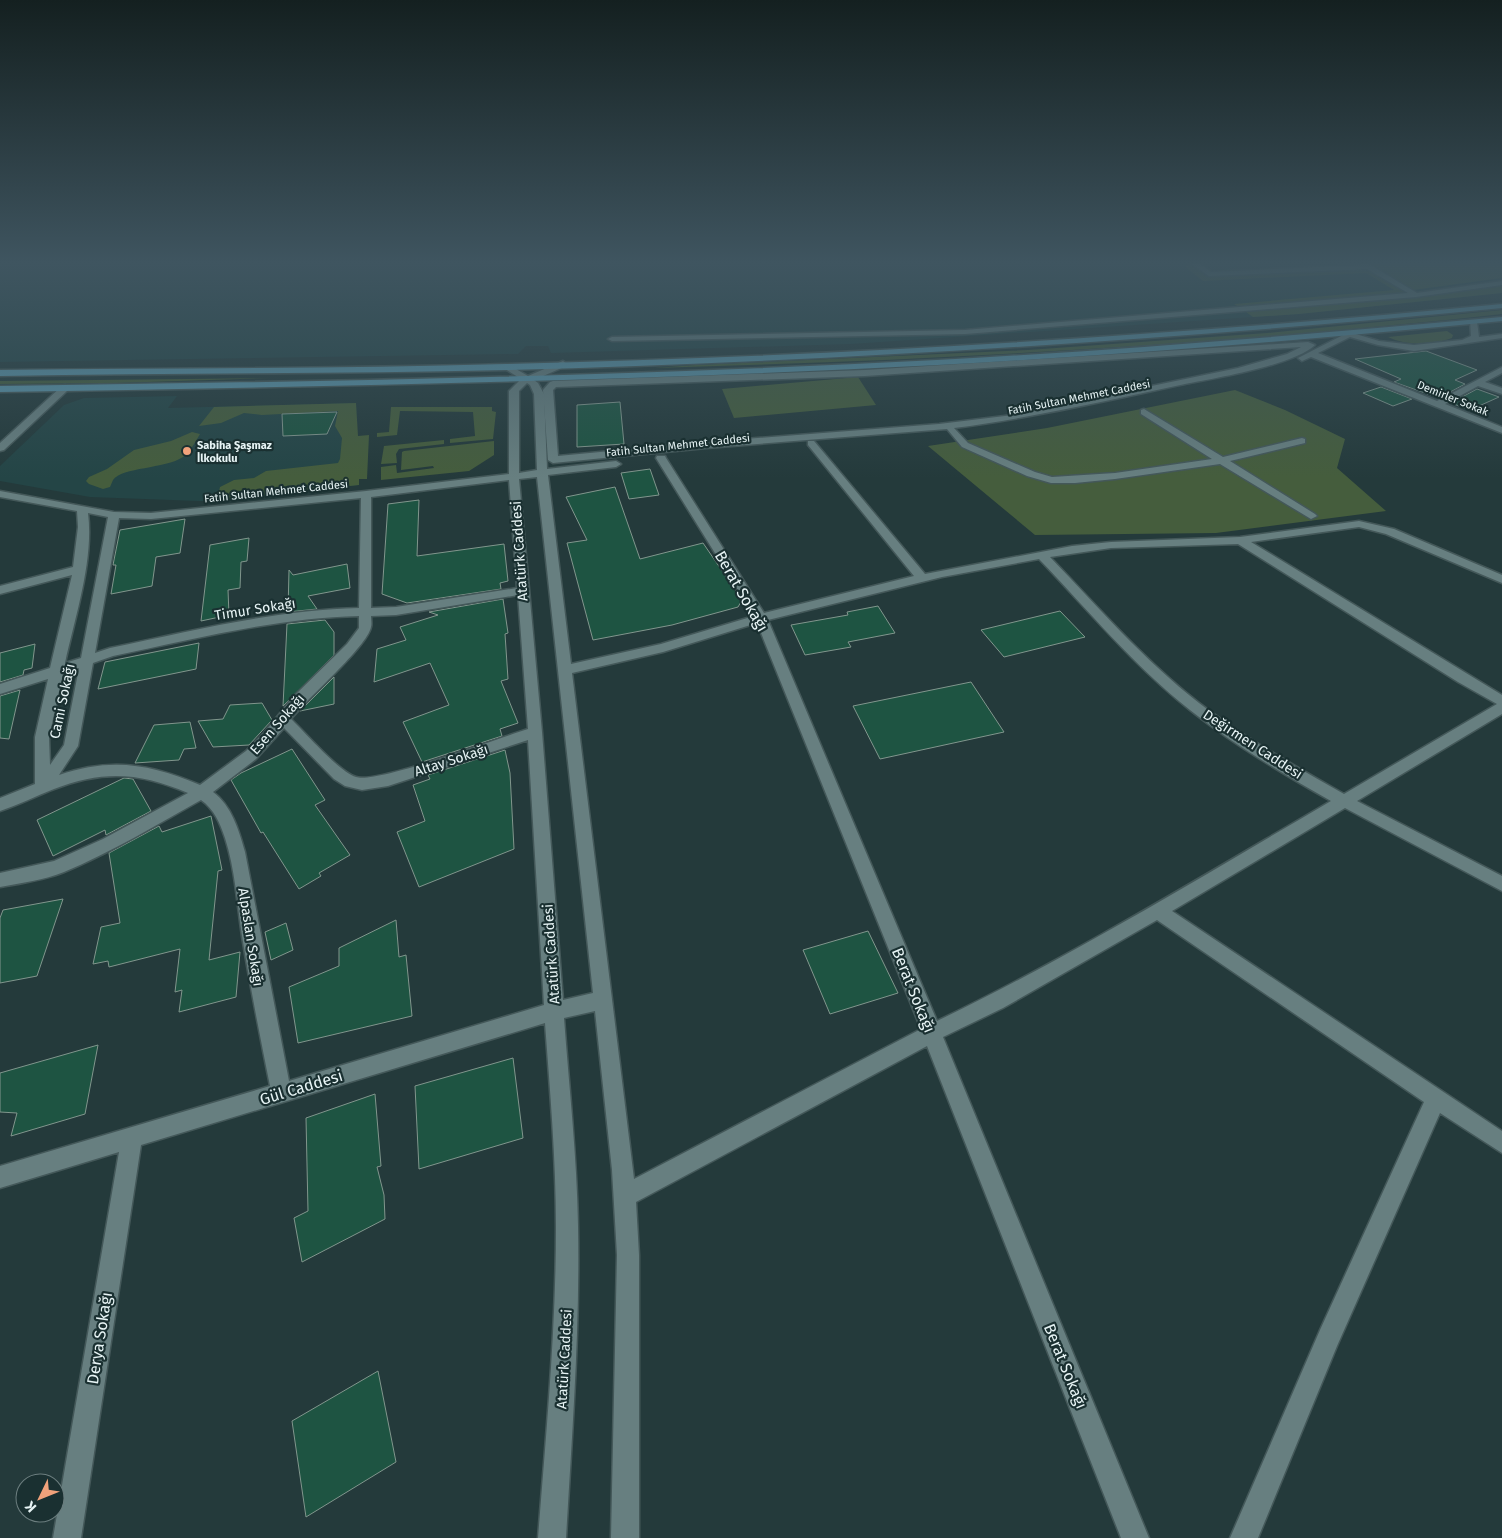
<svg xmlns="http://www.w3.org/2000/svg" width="1502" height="1538" font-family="'Fira Sans',sans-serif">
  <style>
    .built { fill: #244546 }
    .green { fill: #455d3d }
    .building { fill: #1e5442; stroke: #81968d }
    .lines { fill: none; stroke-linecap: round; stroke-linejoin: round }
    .minor-casing { stroke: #445859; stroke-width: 3 }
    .major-casing { stroke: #445859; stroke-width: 3 }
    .minor { fill: #677f80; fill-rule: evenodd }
    .major { fill: #5b96ab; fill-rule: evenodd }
    .poi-dot { fill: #f1a27b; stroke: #1a3031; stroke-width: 2 }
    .labels { text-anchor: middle; stroke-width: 4.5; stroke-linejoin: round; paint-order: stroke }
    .far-street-label { font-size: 11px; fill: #e7f4f5; stroke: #1a3031 }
    .far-poi-label { font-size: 11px; font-weight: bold; fill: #e7f4f5; stroke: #1a3031; text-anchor: start }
    .street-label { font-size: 14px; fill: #e7f4f5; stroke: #1a3031 }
    .near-street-label { font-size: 16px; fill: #e7f4f5; stroke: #1a3031 }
  </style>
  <rect width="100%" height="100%" fill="#243a3b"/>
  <g class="built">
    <polygon points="0,263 1502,263 1502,293 1299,314 851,344 551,353 548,346 526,346 518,354 0,362"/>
    <polygon points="177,396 168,408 356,403 359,485 225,501 199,501 90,497 0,481 0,466 64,405 84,398"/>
  </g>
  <g class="green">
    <polygon points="1366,263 1502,263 1502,278 1413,290"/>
    <polygon points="1183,265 1190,265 1208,277 1361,269 1377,274 1406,292 1397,294 1239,307 1234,304 1394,290 1366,273 1203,281"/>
    <polygon points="1502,286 1502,293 1299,314 1253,317 1246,312 1423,297"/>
    <path d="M1502 310V314C1220 345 937 360 654 368L695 365 1028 350 1267 333Z"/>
    <path d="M1447 331 1453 335 1452 338C1433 345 1406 346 1388 337Z"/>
    <polygon points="858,377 876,405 734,418 722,389"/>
    <polygon points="270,378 117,383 0,384 0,381"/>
    <polygon points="1235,390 1285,410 1345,439 1337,468 1386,511 1216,533 1035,535 928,446 1047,428"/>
    <polygon points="356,403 358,436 369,435 367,479 359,479 359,485 217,501 220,487 234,480 254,478 266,471 338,463 340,459 342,438 335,426 338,411 262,415 244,413 221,423 199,426 214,407"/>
    <polygon points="391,407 492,407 492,411 496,412 493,439 450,443 450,439 475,436 473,412 400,411 397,435 377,437 377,433 389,432"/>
    <path d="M192 432 200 434C196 441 190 452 183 457 165 469 122 467 113 480 112 482 111 485 110 487L103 489 89 484 86 481 89 477 107 469 134 450 171 441Z"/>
    <polygon points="444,440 444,444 399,449 396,454 397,463 381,464 384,446"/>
    <polygon points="494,441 494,455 469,471 381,480 381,467 396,465 397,473 434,468 433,466 401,470 402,452 404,451"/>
  </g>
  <g class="building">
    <polygon points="1426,351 1477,370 1455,380 1465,384 1439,398 1394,382 1401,379 1355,359"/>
    <polygon points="1381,387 1412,399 1393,406 1363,393"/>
    <polygon points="1477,389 1499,397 1470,410 1451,403"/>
    <polygon points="620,402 624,444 577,447 577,405"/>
    <polygon points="337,412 327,434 283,436 282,414"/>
    <polygon points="650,469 659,495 629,499 621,473"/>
    <polygon points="615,487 640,559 703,543 742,600 738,607 672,625 593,640 567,543 587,540 566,497"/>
    <polygon points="419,500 417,556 504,544 508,581 500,583 501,589 407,603 382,594 388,504"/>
    <polygon points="185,519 180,553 156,557 152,586 111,594 116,565 113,565 120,530"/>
    <polygon points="249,538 247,561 241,562 240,588 228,590 229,615 201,621 210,545"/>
    <polygon points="347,564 350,588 308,596 317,609 288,612 289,570 293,575"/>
    <polygon points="503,599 508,633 505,634 508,679 501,681 518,723 500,729 502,736 422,762 403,722 449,705 430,663 374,682 377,649 406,640 400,627 438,615 429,612"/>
    <polygon points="878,606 895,633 848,642 851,647 805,655 791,625 848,615 847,612"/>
    <polygon points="1060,611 1085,637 1004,657 981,630"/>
    <polygon points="325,620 334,632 334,655 283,706 287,624"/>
    <polygon points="199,643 196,669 98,689 105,662"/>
    <polygon points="35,644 32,668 24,670 23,675 0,682 0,653"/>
    <polygon points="334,677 334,704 300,711"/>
    <polygon points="971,682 1004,732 880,759 853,706"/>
    <polygon points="20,690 9,739 0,738 0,696"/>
    <polygon points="262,703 272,720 249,745 213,747 198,721 223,719 230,705"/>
    <polygon points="190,722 196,748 184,749 179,760 135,763 154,725"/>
    <polygon points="292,749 325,800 315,805 350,855 319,873 321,876 299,889 263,832 261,833 231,780 241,773"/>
    <polygon points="505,750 510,773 514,849 419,887 397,832 425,821 413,785 430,779 428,775"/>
    <polygon points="124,778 133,779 151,811 106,835 105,830 53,856 37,820"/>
    <polygon points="211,816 222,870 218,871 209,960 240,952 236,997 179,1012 182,990 175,992 180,949 109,967 108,961 93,964 101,927 120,923 109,853 159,826 162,832"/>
    <polygon points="63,899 37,976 0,983 0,918 3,910"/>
    <polygon points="396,920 399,957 406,955 412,1016 298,1043 289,987 339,966 339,948"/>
    <polygon points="286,923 293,950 271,960 265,932"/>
    <polygon points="868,931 898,993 830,1014 803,950"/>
    <polygon points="98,1045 85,1114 11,1136 17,1113 0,1112 0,1073"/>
    <polygon points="513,1058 523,1138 419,1169 415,1086"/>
    <polygon points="375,1094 381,1166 377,1167 384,1195 385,1219 302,1262 294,1218 308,1211 306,1118"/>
    <polygon points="378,1371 396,1462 306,1517 292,1421"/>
  </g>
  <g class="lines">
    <g class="minor-casing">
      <g id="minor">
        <polygon points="1190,263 1199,263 1211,272 1361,265 1358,263 1367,263 1417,293 1502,281 1502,285 1416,297 965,334 612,341 608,339 612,337 965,330 1408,293 1367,269 1209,276"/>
        <polygon points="1470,320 1477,322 1479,337 1502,334 1502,338 1414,351 1378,345 1350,337 1318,353 1437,401 1502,367 1502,373 1485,382 1502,388 1502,394 1478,386 1445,404 1502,427 1502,433 1311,357 1302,361 1298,358 1349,332 1379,341 1414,345 1462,340 1471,336"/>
        <path d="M1308 342 1315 345C1294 365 1216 378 1185 384 1109 400 1032 418 954 428L968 443 1035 472 1052 477 1115 473 1212 459 1141 414V410L1144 409 1223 457 1302 438 1305 439V443L1230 461 1315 514 1317 516 1311 519 1220 464 1115 479 1075 483H1051L1027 476 962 447 947 429 706 448 553 463 548 460 543 390 550 382 553 381 865 370ZM1301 347 1287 354 1238 368 1013 415 939 424 706 442 558 456 553 390 556 387 865 376Z"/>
        <path d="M563 361 567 364 566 366 534 380 538 383 544 394 547 469 616 461 621 464 616 467 548 475 571 664 661 644 754 616 656 458 657 456H665L666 458 764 613 914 576 808 445V441H814L925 574 1072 546 1111 542 1240 537 1359 521 1394 529 1502 575V583L1386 534 1359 527 1251 542 1502 695V714L1357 801 1502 876V891L1345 808 1172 911 1502 1131V1153L1440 1113 1337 1346 1258 1538H1230L1320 1330 1424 1102 1157 920 1003 1008 943 1037 1149 1538H1121L927 1046 636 1202 639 1255V1538H611L617 1255 612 1170 595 1011 564 1018C569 1087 577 1157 578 1226 580 1330 572 1434 566 1538H538C546 1435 556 1331 556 1227 556 1159 550 1091 545 1023L141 1145 81 1538H53L119 1152 0 1188V1166L270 1086C260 1036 250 986 242 936 237 903 235 869 225 838 220 823 214 809 201 800 156 825 112 852 64 872 44 880 22 883 0 887V873L54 861 103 839 188 793C139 772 103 770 54 789 36 796 18 805 0 811V798L35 784V737L48 679 0 694V684L50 668 72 575 0 594V586L73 567 78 527 77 511 0 497V491L114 512 151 513 366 491 509 474V391L521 379 502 367 509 365 528 376ZM527 383 530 385 534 394 537 470 519 473V391ZM537 477 593 993 563 1000 542 732 519 479ZM509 480 517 588 396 607 371 608V497ZM361 498 359 608C275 610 192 631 110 648L95 653 119 518 151 519ZM88 513 108 517 81 658 65 663C75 617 94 560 88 513ZM1238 544 1458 682 1497 704 1344 794C1295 766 1244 738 1199 703 1144 660 1098 607 1050 557L1111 548ZM1039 559C1088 610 1134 666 1190 710 1234 745 1283 774 1331 801 1201 877 1072 956 937 1021L768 620 942 577ZM518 595 528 729C499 738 377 784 356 777 339 772 305 732 291 719 307 698 367 647 371 627 372 624 371 619 371 616L396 615ZM359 616V628L347 644 294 696 264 733 246 751 200 785C151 764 111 757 59 775L78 746 93 663 113 656C194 639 276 618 359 616ZM757 623 921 1029 634 1179 572 673 663 652ZM79 668 64 745 50 765 49 737 63 674ZM284 728 334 779 345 786 362 790 388 786 528 740 544 1005 289 1081 245 852C239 831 232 806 213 792L256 759Z"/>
        <polygon points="65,385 68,386 68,390 4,450 0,451 0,443 62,386"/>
      </g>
    </g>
    <g class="major-casing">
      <g id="major">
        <path d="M1502 304V308C1171 340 839 361 506 370 338 374 169 373 0 376V370C169 368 338 369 506 364 839 356 1171 336 1502 304Z"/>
        <path d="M1502 317V321C1314 339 1126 355 937 365 625 381 312 387 0 392V386C312 382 625 376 937 360 1126 350 1314 334 1502 317Z"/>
      </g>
    </g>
    <use href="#minor" class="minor"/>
    <use href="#major" class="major"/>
  </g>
  <linearGradient id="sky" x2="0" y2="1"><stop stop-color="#142020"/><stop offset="0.55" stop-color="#3f5560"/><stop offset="1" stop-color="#3f5560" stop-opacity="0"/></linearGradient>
  <rect width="1502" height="478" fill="url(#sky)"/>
  <circle class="poi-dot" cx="187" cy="451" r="5"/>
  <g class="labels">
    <g class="far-street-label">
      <text transform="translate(1079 397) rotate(-11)" y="4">Fatih Sultan Mehmet Caddesi</text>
      <text transform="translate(1453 398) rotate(22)" y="4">Demirler Sokak</text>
      <text transform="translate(678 445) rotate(-6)" y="4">Fatih Sultan Mehmet Caddesi</text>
      <text transform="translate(276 491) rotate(-6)" y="4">Fatih Sultan Mehmet Caddesi</text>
    </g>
    <g class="far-poi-label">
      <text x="197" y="449">Sabiha Şaşmaz<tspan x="197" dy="13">İlkokulu</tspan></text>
    </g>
    <g class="street-label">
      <text transform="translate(519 551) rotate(-94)" y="5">Atatürk Caddesi</text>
      <text transform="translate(255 609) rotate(-9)" y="5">Timur Sokağı</text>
      <text transform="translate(62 701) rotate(-78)" y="5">Cami Sokağı</text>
      <text transform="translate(277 724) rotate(-49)" y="5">Esen Sokağı</text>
      <text transform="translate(1253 744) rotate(33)" y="5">Değirmen Caddesi</text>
      <text transform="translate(451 760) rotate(-18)" y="5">Altay Sokağı</text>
      <text transform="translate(251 937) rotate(81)" y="5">Alpaslan Sokağı</text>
      <text transform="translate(551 954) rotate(-94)" y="5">Atatürk Caddesi</text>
      <text transform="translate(564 1359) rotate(-87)" y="5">Atatürk Caddesi</text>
    </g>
    <g class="near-street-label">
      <text transform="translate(742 591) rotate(60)" y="6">Berat Sokağı</text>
      <text transform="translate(914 990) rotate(68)" y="6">Berat Sokağı</text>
      <text transform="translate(301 1087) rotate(-17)" y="6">Gül Caddesi</text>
      <text transform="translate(99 1338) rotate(-81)" y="6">Derya Sokağı</text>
      <text transform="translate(1066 1366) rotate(68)" y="6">Berat Sokağı</text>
    </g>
  </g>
  <g transform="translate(40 1498) rotate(227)"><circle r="24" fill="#1a3031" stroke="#6c7e7f"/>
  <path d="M0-4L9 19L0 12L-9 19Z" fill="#f1a27b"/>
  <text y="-8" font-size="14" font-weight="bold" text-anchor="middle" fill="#e7f4f5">K</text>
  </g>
</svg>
